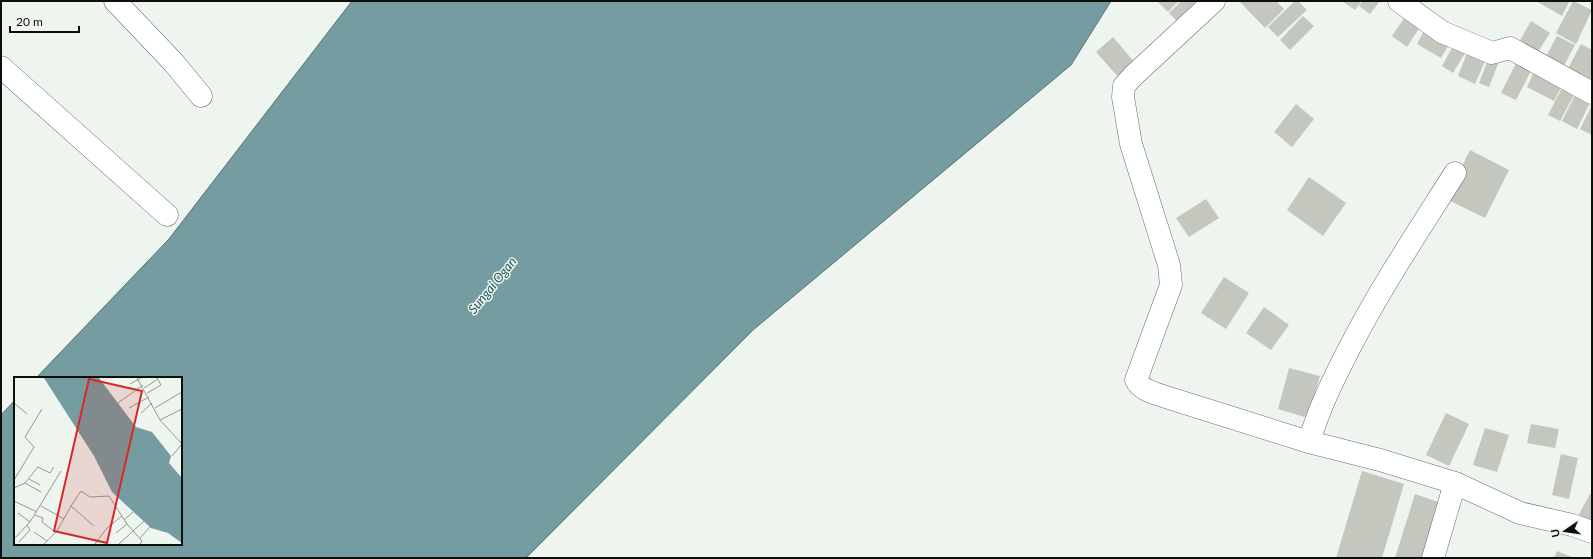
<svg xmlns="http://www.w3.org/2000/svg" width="1593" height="559" font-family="Lato,sans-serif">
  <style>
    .water { fill: #759ca0; stroke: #567274 }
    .building { fill: #c4c7be }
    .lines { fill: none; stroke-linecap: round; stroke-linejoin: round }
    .minor-casing { stroke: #686f69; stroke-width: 23 }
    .minor { stroke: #fff; stroke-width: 22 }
    .labels { text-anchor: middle; stroke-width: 3; stroke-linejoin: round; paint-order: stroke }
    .water-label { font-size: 13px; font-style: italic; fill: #1d555b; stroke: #edf5ee }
    .inset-road { fill: none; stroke: #939994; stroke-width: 1 }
    .view { fill: #d62828; fill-opacity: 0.15; stroke: #d62828; stroke-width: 2 }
    .inset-edge { fill: none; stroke: #0c0f0c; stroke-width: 2 }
  </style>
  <rect width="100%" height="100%" fill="#edf5ee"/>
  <polygon class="water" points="352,1 1111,1 1071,65 753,330 526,558 1,558 1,415 15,400 15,544 181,544 181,378 36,378 169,239"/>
  <g class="building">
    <polygon points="1157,1 1179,1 1168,12"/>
    <polygon points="1181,1 1211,1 1184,28 1169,13"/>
    <polygon points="1239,1 1276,1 1284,9 1265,28"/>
    <polygon points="1295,1 1298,1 1307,10 1278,37 1268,27"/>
    <polygon points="1342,1 1362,1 1355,10"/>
    <polygon points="1363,1 1380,1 1370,14 1359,6"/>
    <polygon points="1536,1 1568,1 1569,2 1562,16"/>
    <polygon points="1573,1 1592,10 1576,44 1556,33"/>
    <polygon points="1407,14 1422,24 1407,47 1392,36"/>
    <polygon points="1303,16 1314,26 1290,50 1280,40"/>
    <polygon points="1531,21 1550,33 1534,58 1516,47"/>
    <polygon points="1426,27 1451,41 1441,58 1417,44"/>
    <polygon points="1557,36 1575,45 1560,73 1542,64"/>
    <polygon points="1113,37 1136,64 1120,79 1096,52"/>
    <polygon points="1581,44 1592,50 1592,75 1585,88 1564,76"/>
    <polygon points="1453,46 1465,53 1453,73 1442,66"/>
    <polygon points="1467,53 1485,61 1475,84 1458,76"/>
    <polygon points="1488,60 1498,64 1489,87 1479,83"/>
    <polygon points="1517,61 1532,69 1516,100 1501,93"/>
    <polygon points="1534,72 1562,86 1554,101 1527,87"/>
    <polygon points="1562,88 1574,95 1560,121 1548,115"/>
    <polygon points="1575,95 1590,103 1577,129 1562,121"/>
    <polygon points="1296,104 1314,119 1292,147 1274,132"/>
    <polygon points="1592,105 1592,135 1580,129"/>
    <polygon points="1470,150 1509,170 1485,218 1446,199"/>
    <polygon points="1309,177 1346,203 1323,236 1287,210"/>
    <polygon points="1206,199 1219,218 1189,237 1176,218"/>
    <polygon points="1224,277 1249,293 1226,329 1201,313"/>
    <polygon points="1264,307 1289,325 1271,350 1246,333"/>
    <polygon points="1289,368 1320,376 1308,418 1278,409"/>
    <polygon points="1446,413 1469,424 1449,466 1426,455"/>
    <polygon points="1531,424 1559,429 1555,448 1527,443"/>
    <polygon points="1485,428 1509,435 1497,472 1473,465"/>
    <polygon points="1561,454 1578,458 1569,499 1552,495"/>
    <polygon points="1362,471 1404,484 1382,558 1336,558"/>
    <polygon points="1415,494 1444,504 1427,558 1395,558"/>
    <polygon points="1590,494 1592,495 1592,526 1577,518"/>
    <polygon points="1557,551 1574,558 1554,558"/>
  </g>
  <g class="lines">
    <g class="minor-casing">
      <g id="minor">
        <polyline points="115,1 174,63 201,96"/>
        <path d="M1214 1 1133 76 1124 86 1123 97 1131 144 1169 265 1171 285 1136 380C1141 391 1158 394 1169 398L1309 442"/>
        <polyline points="1399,1 1442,32 1492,53 1510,48 1592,93"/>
        <polyline points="1,67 167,215"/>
        <path d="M1455 173C1419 230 1381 287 1350 347 1334 378 1319 408 1309 442L1380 460 1455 483 1520 513 1572 525 1592 532"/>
        <polyline points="1433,558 1455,483"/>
      </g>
    </g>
    <use href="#minor" class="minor"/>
  </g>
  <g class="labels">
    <g class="water-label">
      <text transform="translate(492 285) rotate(-51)" y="5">Sungai Ogan</text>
    </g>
  </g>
  <g transform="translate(14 377)">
    <rect width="168" height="168" fill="#edf5ee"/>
    <path d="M30 1H85L122 50 138 55 157 79 155 86 168 101V166L154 156 137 151 98 115 80 79Z" fill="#759ca0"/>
    <path class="inset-road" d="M123 1 146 43 168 67M116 7 127 1M130 11 144 2M133 16 147 8 143 1M0 26 13 37M104 26 129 8M115 31 135 20M141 31 168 15M127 36 138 26M146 43 168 32M158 79 168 67M15 102 26 108M0 103 20 70 11 60 28 32M11 106 27 115M0 111 11 106 24 90 36 96 40 90M0 124 23 135M27 129 50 142M57 129 67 114 76 120 95 119 113 147 128 164 126 167M4 136 16 145M21 138 29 141 28 145 40 154M110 143 119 135M20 155 33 164M102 156 113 147M0 162 16 145 47 94M125 162 136 150M5 165 16 153 13 148M30 167 43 154 57 129 80 149M81 167 93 151 108 139M105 167 130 144"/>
    <path class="view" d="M75 2 128 14 93 166 40 154Z"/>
    <rect width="168" height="168" class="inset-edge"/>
  </g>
  <rect width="1593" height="559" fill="none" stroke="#0c0f0c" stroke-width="4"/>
  <g transform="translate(1565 531) rotate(257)" stroke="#edf5ee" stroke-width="3" paint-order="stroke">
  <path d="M0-3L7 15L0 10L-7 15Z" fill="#0c0f0c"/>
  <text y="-6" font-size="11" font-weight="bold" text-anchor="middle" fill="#0c0f0c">U</text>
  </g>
  <path d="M10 26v6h69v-6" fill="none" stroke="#0c0f0c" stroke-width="2"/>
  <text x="16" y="26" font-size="12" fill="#0c0f0c" stroke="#edf5ee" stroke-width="3" paint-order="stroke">20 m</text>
</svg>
